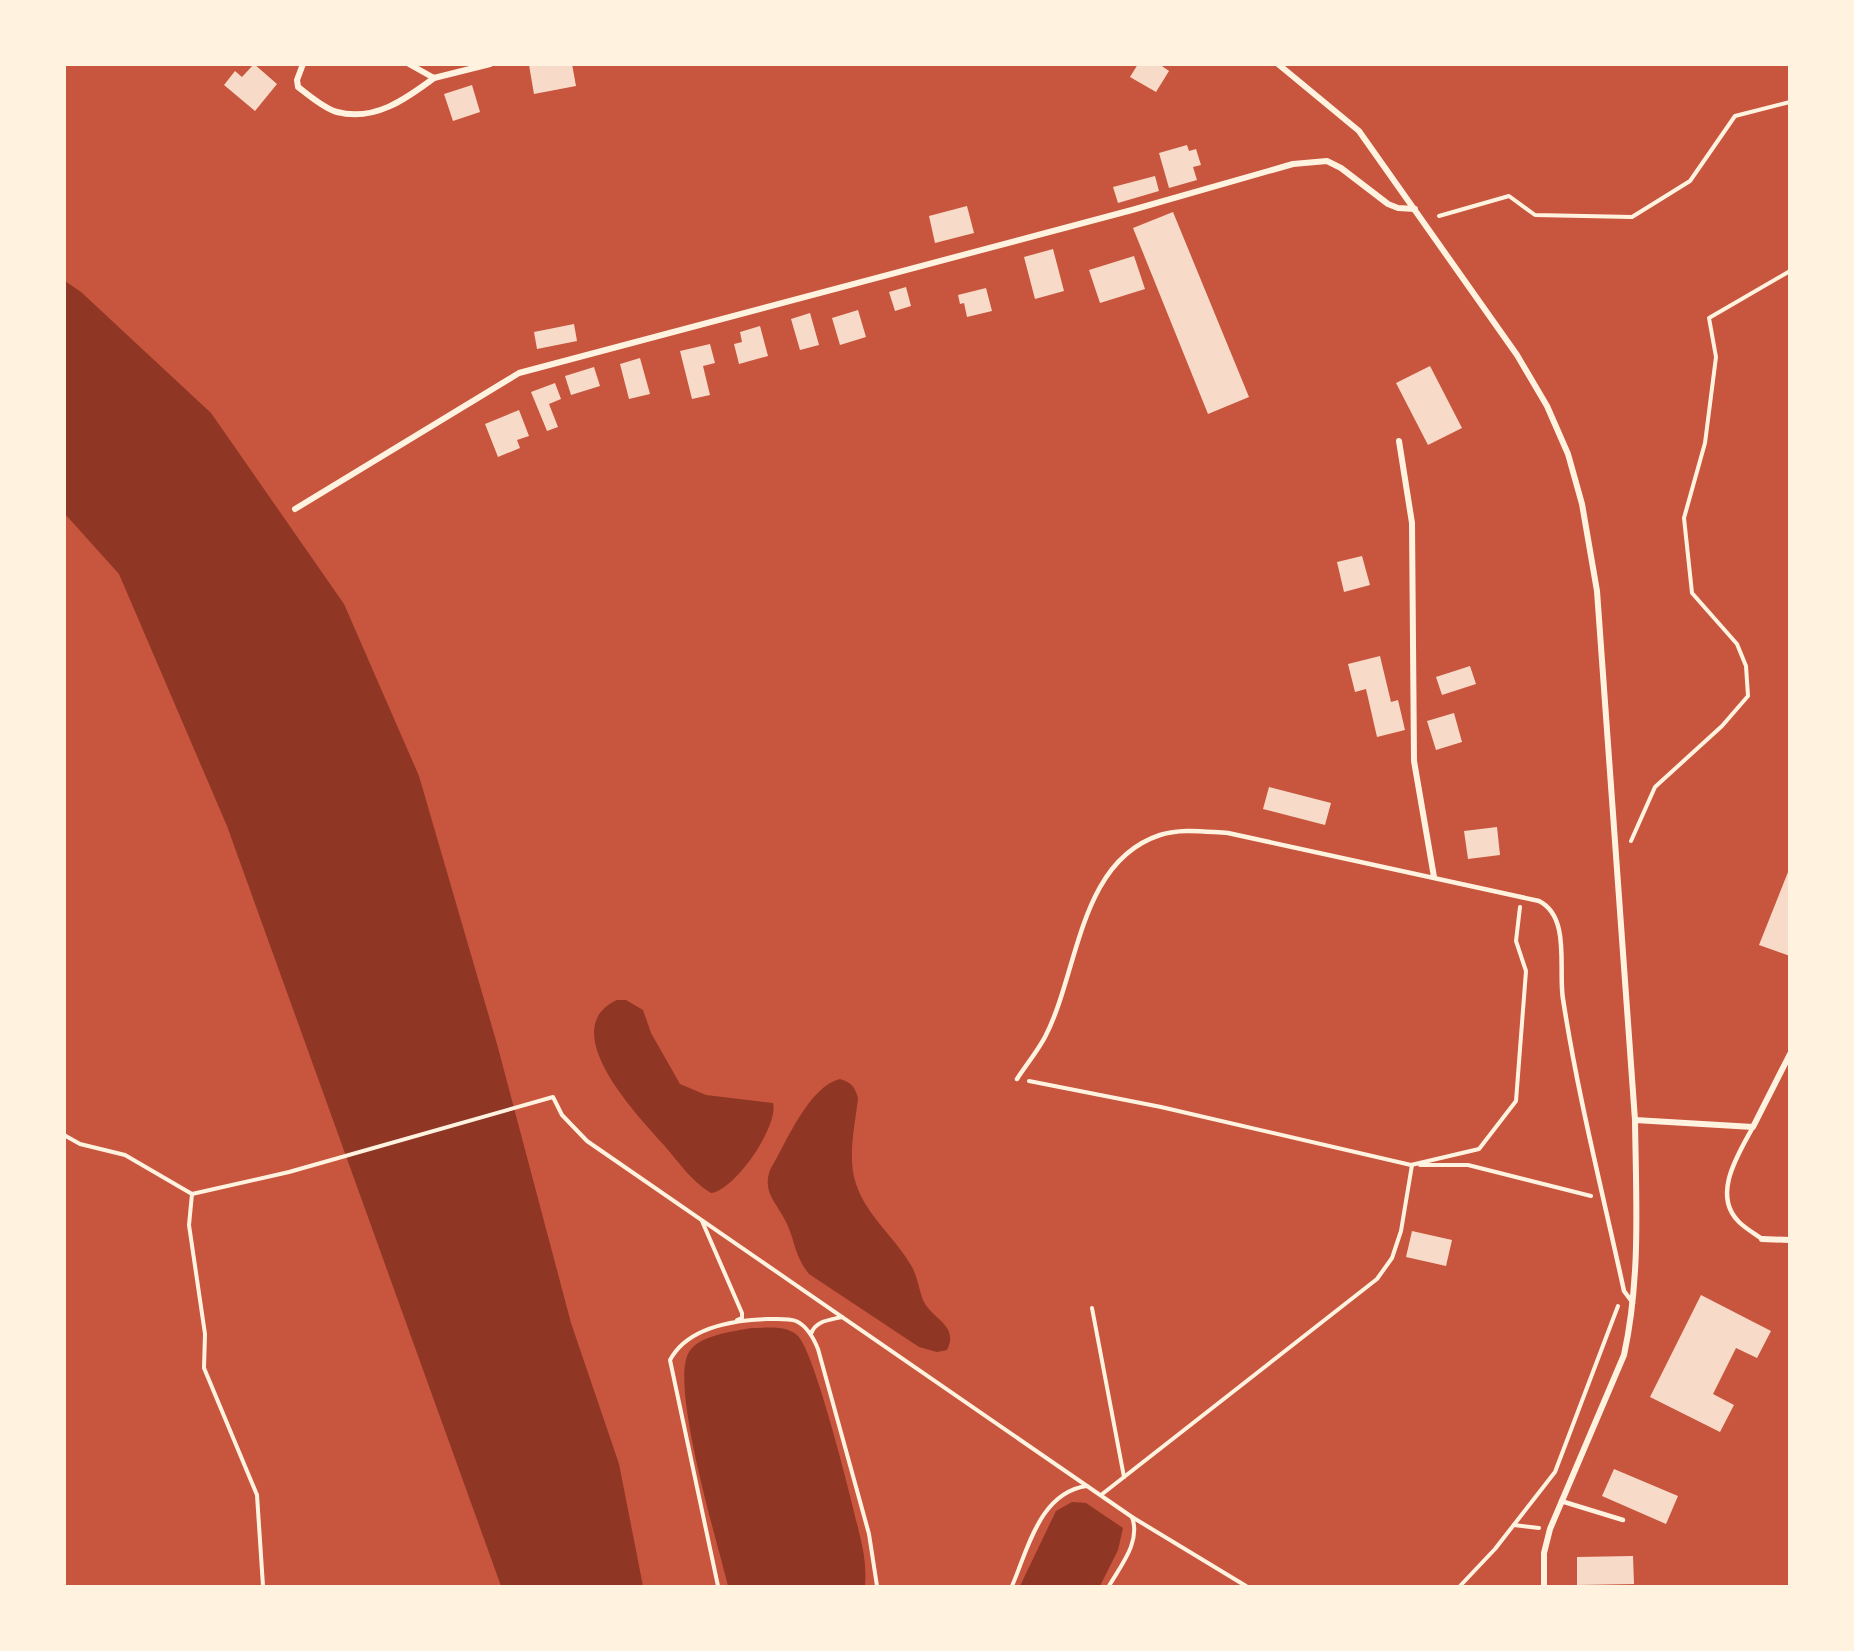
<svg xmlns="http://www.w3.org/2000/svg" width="1854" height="1651" font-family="Manrope,sans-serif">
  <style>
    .water { fill: #8f3625 }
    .building { fill: #f7dbc8 }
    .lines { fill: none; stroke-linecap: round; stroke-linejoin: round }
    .path { stroke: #fff3e0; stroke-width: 4 }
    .service { stroke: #fff3e0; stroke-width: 4.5 }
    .minor { stroke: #fff3e0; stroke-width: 6 }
  </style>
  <rect width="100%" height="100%" fill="#c8553d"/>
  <g class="water">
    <polygon points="65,281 81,292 211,413 344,604 419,776 497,1044 571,1323 619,1464 643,1586 501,1586 227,826 119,574 65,514"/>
    <path d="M617 1000H626L643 1010 651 1033 680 1084 706 1095 773 1103C779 1126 735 1190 711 1193 691 1181 678 1161 663 1144 638 1116 554 1029 617 1000Z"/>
    <path d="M840 1079C852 1083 855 1087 858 1098 855 1126 847 1158 856 1184 867 1217 896 1238 912 1267 918 1278 919 1291 924 1302 934 1320 959 1326 947 1350L937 1352 919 1347 809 1274C793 1253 796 1242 786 1222 777 1203 762 1193 770 1170 786 1143 809 1086 840 1079Z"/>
    <path d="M752 1328C767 1328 785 1325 797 1335 815 1350 855 1513 862 1545 865 1558 866 1573 865 1586H728C718 1544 669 1384 689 1352 699 1335 735 1331 752 1328Z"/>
    <polygon points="1072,1502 1086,1503 1123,1528 1118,1550 1100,1586 1020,1586 1056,1511"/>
  </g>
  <g class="building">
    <polygon points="254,64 277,84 255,111 224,85 235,71 242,77"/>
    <polygon points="572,64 576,86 534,94 529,65"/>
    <polygon points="1138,64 1159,64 1169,71 1156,92 1130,77"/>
    <polygon points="472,85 480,112 453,121 444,94"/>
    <polygon points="1187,145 1189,151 1196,149 1201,165 1193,167 1197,180 1169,188 1159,153"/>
    <polygon points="1155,176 1159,191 1118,203 1113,187"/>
    <polygon points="967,206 974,233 935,243 929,216"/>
    <polygon points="1173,212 1249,397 1208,414 1133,228"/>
    <polygon points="1053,249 1064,291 1035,299 1024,257"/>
    <polygon points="1134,256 1145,289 1100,303 1089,270"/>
    <polygon points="906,287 911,306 895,311 889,292"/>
    <polygon points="986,288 992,311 967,317 964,303 960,304 958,295"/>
    <polygon points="858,310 866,337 840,345 832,318"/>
    <polygon points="810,313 819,345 800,350 791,319"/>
    <polygon points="574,324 577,341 537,349 534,332"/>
    <polygon points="760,326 768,356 739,364 734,344 742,342 740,332"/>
    <polygon points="710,344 715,363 703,366 710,395 692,399 680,351"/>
    <polygon points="640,358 650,394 629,399 620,364"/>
    <polygon points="1430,366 1462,428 1428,445 1396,383"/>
    <polygon points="594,367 600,386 571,395 565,376"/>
    <polygon points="555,383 561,399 549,404 558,427 547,431 531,392"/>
    <polygon points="519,410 529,436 517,440 520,448 498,457 485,424"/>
    <polygon points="1362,556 1370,585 1344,592 1337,562"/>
    <polygon points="1380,656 1391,702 1398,700 1405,730 1377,737 1366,689 1355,692 1348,664"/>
    <polygon points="1470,666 1476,684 1442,695 1436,677"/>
    <polygon points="1454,713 1462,742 1436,750 1427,721"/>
    <polygon points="1269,787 1331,803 1325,825 1263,809"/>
    <polygon points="1497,827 1500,855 1468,859 1464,831"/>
    <polygon points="1790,867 1790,956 1759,945"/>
    <polygon points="1412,1231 1452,1240 1446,1266 1406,1257"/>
    <polygon points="1701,1295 1771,1331 1757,1358 1736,1348 1713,1394 1734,1405 1720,1432 1650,1397"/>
    <polygon points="1614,1469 1678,1496 1666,1524 1602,1496"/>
    <polygon points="1633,1556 1634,1584 1577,1585 1577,1557"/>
  </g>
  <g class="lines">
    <g class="path">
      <polyline points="1439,216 1509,196 1535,215 1632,217 1690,181 1735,116 1790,102"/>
      <polyline points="1631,841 1655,787 1722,726 1748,696 1746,666 1737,644 1692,593 1684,518 1705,443 1716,357 1709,318 1790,271"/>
      <polyline points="1029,1081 1161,1107 1411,1165 1479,1149 1516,1101 1526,971 1516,941 1520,907"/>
      <polyline points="64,1135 80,1144 125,1155 192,1194 289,1172 553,1097 562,1115 587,1141 1132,1517 1246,1586"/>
      <polyline points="1420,1165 1468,1165 1591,1196"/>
      <polyline points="192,1194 189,1225 205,1334 204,1368 257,1495 263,1586"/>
      <polyline points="702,1221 742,1313 742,1318 737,1320"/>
      <polyline points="1092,1308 1124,1477"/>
      <path d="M811 1334C815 1321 829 1320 842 1317"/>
      <polyline points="1101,1495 1377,1279 1392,1258 1401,1231 1412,1165"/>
      <polyline points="1514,1525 1539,1528"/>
      <path d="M718 1586 670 1360C688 1326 735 1320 768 1319 777 1319 788 1318 796 1321 807 1326 814 1339 818 1349L869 1534 877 1586"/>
      <path d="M1012 1586C1028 1549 1040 1492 1087 1486"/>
      <path d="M1109 1586C1121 1565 1141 1542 1132 1517"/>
      <polyline points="1460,1586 1495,1549 1555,1472 1618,1306"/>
    </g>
    <g class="service">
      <path d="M1017 1079C1026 1065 1037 1052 1045 1037 1079 972 1078 862 1160 835 1182 828 1206 832 1228 833L1539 901C1571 917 1558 970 1563 999 1578 1097 1603 1194 1624 1291L1633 1303"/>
      <path d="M1753 1127C1739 1153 1711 1195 1739 1222 1745 1228 1755 1234 1762 1239"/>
      <polyline points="1561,1501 1623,1520"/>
    </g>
    <g class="minor">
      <path d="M303 64 297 80 298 87C309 95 323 108 337 112 374 122 406 99 434 78"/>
      <polyline points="409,64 434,78 490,64"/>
      <polyline points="1278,64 1359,131 1517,355 1547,406 1568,454 1582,504 1597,591 1635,1120"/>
      <polyline points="1399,441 1412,523 1414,761 1434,877"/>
      <polyline points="295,509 519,373 1132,210 1293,164 1327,161 1341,168 1388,204 1398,208 1415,209"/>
      <polyline points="1762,1239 1790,1240"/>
      <path d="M1544 1586V1553L1550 1529 1624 1355C1641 1277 1636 1199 1635 1120L1753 1127 1790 1054"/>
    </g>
  </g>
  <rect width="1854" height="1651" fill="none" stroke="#fff3e0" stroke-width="132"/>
</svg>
